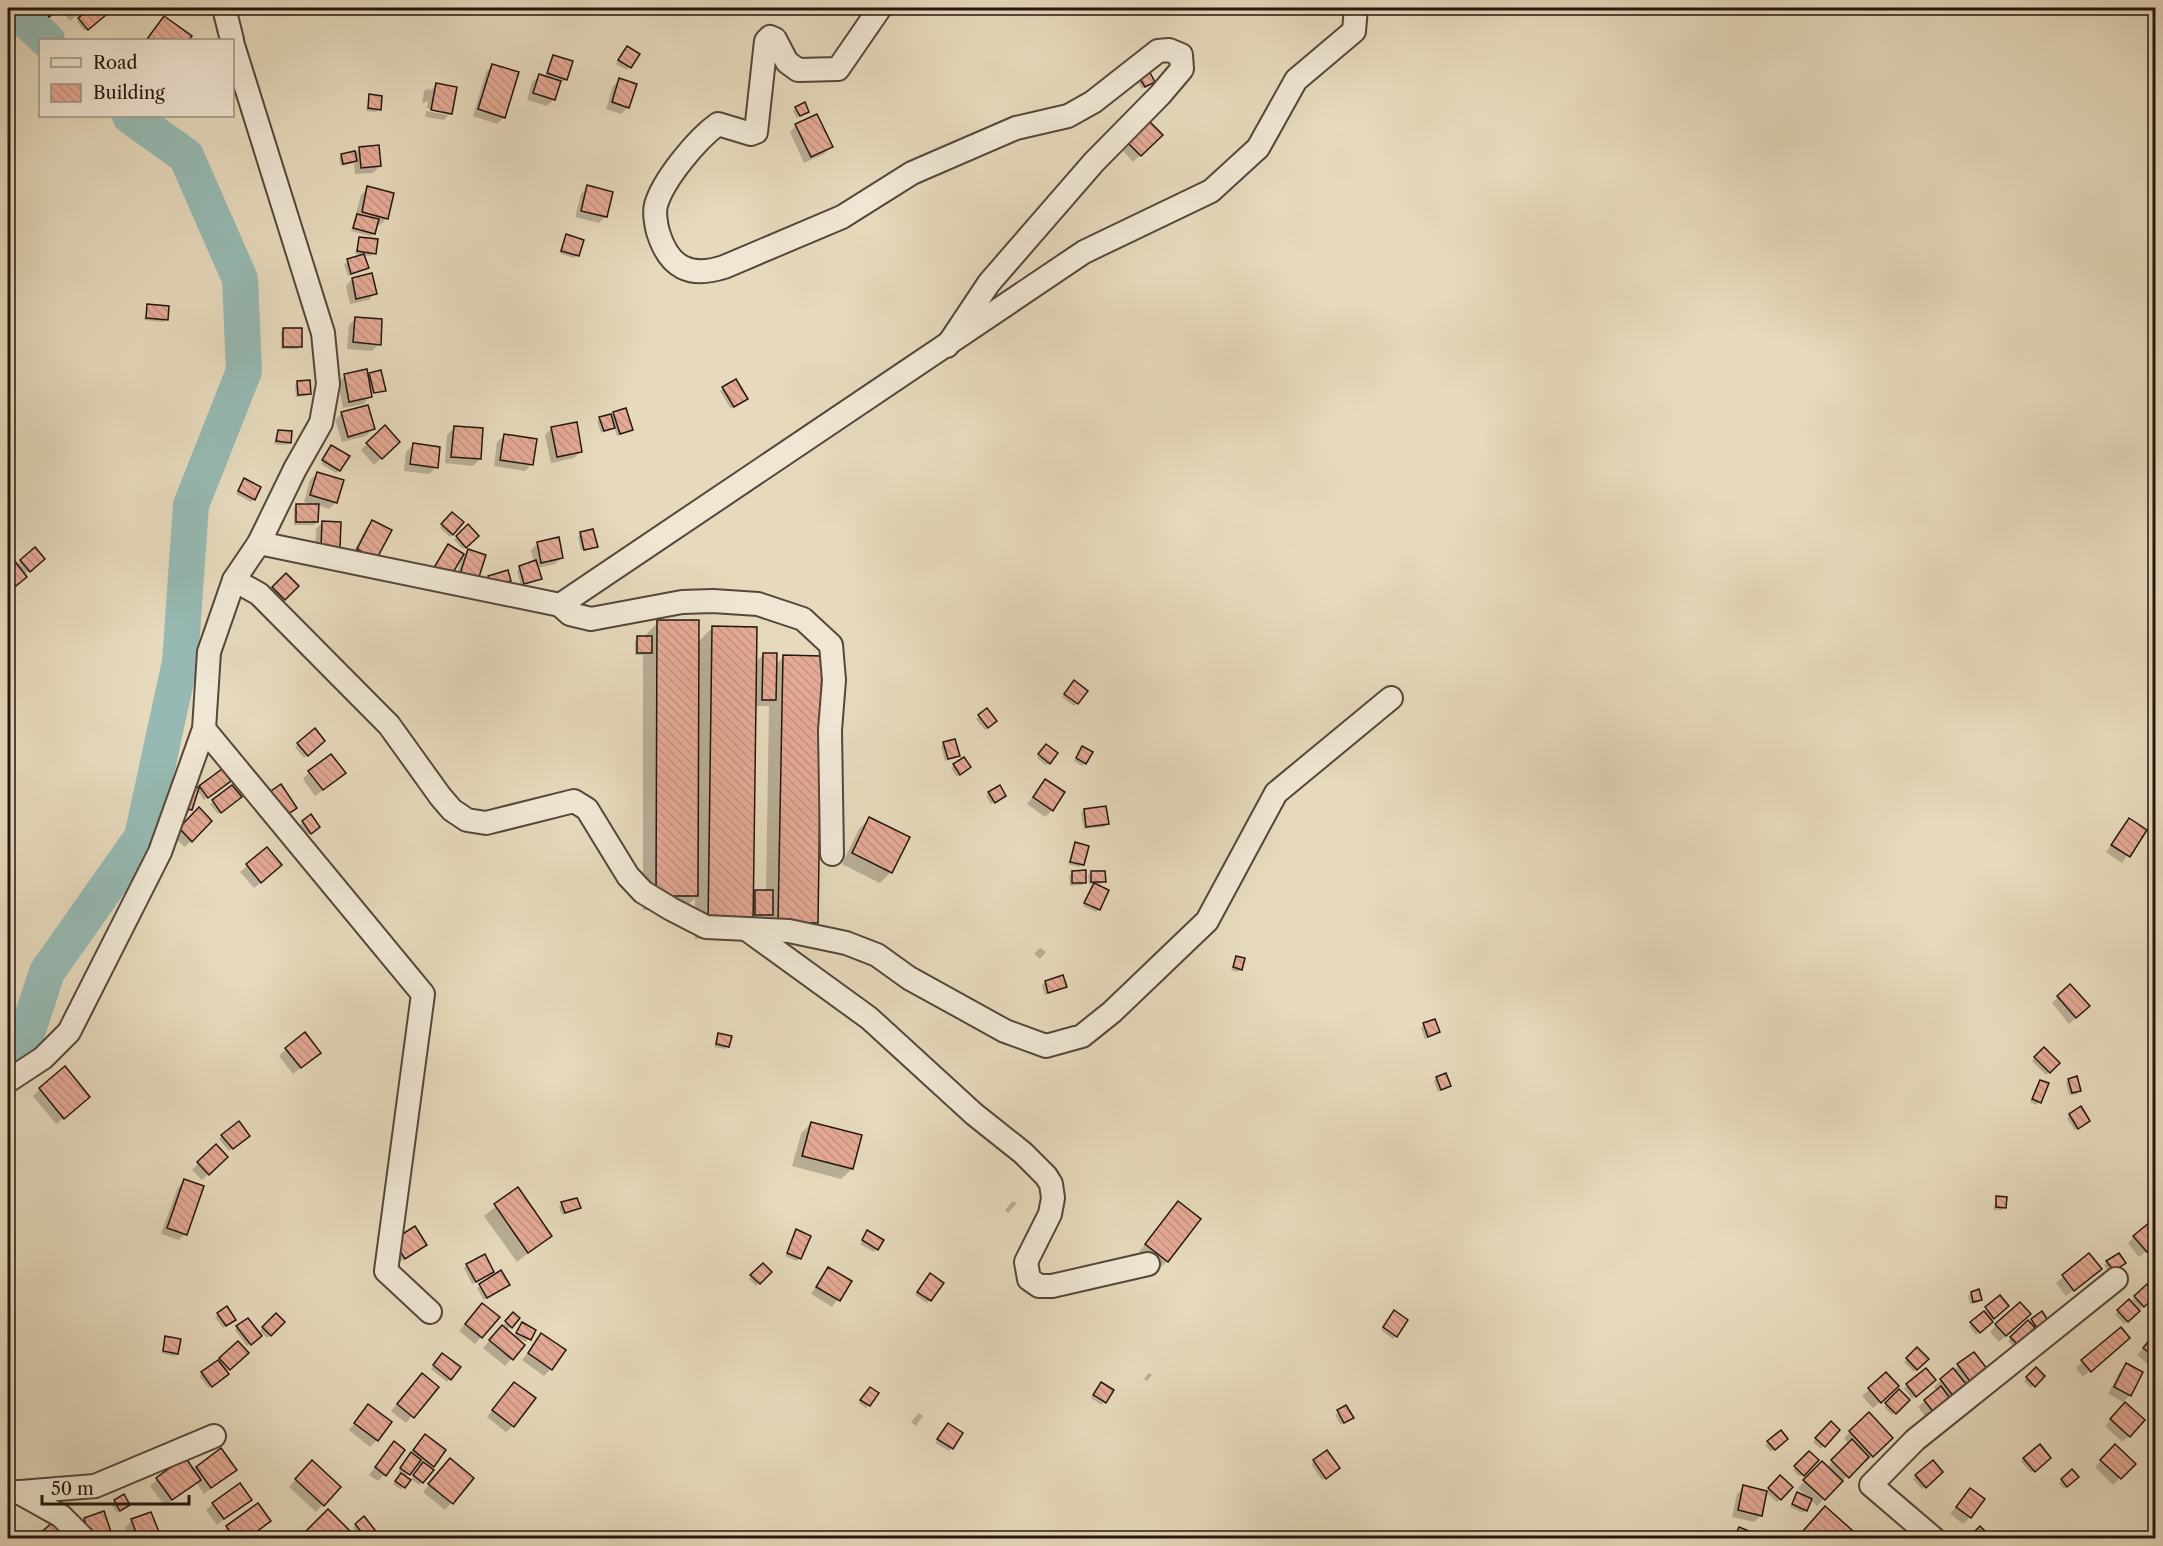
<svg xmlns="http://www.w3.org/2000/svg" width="2163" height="1546" font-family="'Libre Caslon Text',serif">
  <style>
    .shadow { fill: #0003; fill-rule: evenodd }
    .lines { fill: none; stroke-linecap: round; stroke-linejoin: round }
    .river { stroke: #96bab3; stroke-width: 36 }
    .building { fill: url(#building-back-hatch); stroke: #24160e; stroke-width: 1.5 }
    .minor-casing { stroke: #54473a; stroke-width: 26 }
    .minor { stroke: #efe6d3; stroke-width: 22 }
  </style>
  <defs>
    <pattern id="building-back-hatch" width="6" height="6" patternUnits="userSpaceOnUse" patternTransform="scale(1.5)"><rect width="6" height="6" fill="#e5aa96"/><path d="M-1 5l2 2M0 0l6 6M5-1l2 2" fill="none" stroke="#c49280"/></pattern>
  </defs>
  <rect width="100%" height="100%" fill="#e6d9bc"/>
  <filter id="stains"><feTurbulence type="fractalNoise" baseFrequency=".00333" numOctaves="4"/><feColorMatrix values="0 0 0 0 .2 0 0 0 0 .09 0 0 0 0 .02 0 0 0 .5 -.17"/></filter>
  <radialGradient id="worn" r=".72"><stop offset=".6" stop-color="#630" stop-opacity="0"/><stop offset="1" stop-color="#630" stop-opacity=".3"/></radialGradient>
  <g class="shadow">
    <polygon points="37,8 85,8 70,21 59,8 46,19"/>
    <polygon points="94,8 98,8 104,15 85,31 77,22"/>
    <polygon points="164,18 190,37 187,40 146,40"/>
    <polygon points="624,51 638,54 627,70 616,64"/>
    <polygon points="554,57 566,79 563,82 559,80 554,99 547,106 527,100 532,82 539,76 545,77"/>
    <polygon points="493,65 504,117 497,124 473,116 486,72"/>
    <polygon points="1140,78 1150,84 1142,89 1137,81"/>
    <polygon points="620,80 628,107 621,114 606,109 613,86"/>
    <polygon points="436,85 450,113 444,120 425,117 426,111 447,115 447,112 427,108 428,101 422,103 424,91 430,88 429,92"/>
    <polygon points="370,96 379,109 376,112 366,111"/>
    <polygon points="796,108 807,111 797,118 793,111"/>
    <polygon points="1150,124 1161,135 1133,162 1123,151"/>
    <polygon points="796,125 831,147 824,154 804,163 790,132"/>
    <polygon points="360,148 380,166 373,173 355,174 354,163 341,166 339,158 342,155 356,152"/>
    <polygon points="587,187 606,216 599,223 575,217 581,194"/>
    <polygon points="368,188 387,218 380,225 376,224 371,236 351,231 361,195"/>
    <polygon points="567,236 577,255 574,258 559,253"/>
    <polygon points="360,238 374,253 371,256 355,254"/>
    <polygon points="363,256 367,268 348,276 344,264"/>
    <polygon points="352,279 375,293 369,300 350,304 346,286"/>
    <polygon points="148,306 166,319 163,322 144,320"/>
    <polygon points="356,318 379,344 372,351 347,349 349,325"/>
    <polygon points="284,330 301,346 298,349 281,349 281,332"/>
    <polygon points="370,374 384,390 370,395 364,404 343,408 338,382 345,376 367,377"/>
    <polygon points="735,381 743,402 731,409 720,391"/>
    <polygon points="297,382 310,393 307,396 296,397 295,385"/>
    <polygon points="342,413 373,429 366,436 342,442 335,420"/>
    <polygon points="614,413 631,429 628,432 617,436 614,426 601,433 597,421"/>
    <polygon points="384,427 398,442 374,465 361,450"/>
    <polygon points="454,428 480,459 473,466 445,463 447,435"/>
    <polygon points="552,428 581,451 574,458 551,463 545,435"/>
    <polygon points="278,431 290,442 287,445 274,444"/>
    <polygon points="504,436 532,464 525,471 494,466 497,442"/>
    <polygon points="413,445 436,467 429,474 404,471 406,452"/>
    <polygon points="329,450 339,471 336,473 321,464"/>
    <polygon points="317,474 336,502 329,509 317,505 317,522 314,525 294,525 294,508 297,505 314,505 304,502 310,480"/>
    <polygon points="245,480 254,499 251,502 236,494"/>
    <polygon points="452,514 462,523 450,537 440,528"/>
    <polygon points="373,521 375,559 351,556 366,528"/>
    <polygon points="323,522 339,523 315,553 316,529"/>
    <polygon points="468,527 477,536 463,549 454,540"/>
    <polygon points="580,534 596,547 581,550 578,537"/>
    <polygon points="538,543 561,558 555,564 537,568 540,578 521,586 517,570 534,563 531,550"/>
    <polygon points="448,546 464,555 468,551 484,556 454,581 462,558 426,579"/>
    <polygon points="21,561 40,562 24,575 22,580 8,589 8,566 14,562 16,565"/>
    <polygon points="286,575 296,586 281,602 270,591"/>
    <path d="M658 622 697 643 712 628 755 663 763 655 775 665 784 657 817 922 802 937 695 939V898L683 910H643V655H635V641L643 638ZM754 706H769L766 891H755L752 895Z"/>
    <polygon points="1071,685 1086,691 1074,706 1062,697"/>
    <polygon points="979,716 992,724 985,730 976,719"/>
    <polygon points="314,730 323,741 304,758 295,747"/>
    <polygon points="944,743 959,755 956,758 945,761 941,746"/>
    <polygon points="1044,749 1049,763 1046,765 1037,758"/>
    <polygon points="1080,751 1085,763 1082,766 1074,761"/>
    <polygon points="954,766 967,770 957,777 951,768"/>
    <polygon points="222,771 229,781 226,783 204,800 197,790 190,810 188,813 182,811 191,787 198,789"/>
    <polygon points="309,772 344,773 315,796 303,779"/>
    <polygon points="1045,781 1052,810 1045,817 1027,804"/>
    <polygon points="232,787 237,800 218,814 210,804"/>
    <polygon points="989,793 1001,798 991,804 986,796"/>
    <polygon points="199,810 210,821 185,847 173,836"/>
    <polygon points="1084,810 1107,824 1104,827 1084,829 1081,813"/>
    <polygon points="870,819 891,872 880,883 842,864 859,829"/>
    <polygon points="2130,820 2145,830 2122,863 2106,852"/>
    <polygon points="303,822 315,830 307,835 300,825"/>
    <polygon points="1075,844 1082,864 1079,867 1068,864"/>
    <polygon points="266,849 273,872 254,888 240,872"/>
    <polygon points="1091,872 1104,881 1101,884 1089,884 1088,875"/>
    <polygon points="1072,873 1085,882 1082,885 1070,886 1069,876"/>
    <polygon points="1094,884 1099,909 1096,912 1083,906"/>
    <polygon points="1040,948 1046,952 1040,959 1034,954"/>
    <polygon points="1237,958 1241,969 1238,972 1231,970"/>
    <polygon points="1045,982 1065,986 1045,995 1042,985"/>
    <polygon points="2058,997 2081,1013 2069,1024 2052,1003"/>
    <polygon points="1424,1025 1439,1032 1425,1039 1421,1028"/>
    <polygon points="718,1035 728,1046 725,1049 714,1047"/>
    <polygon points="286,1049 312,1059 293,1074 279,1056"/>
    <polygon points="2044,1049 2058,1063 2046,1075 2032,1061"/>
    <polygon points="1437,1078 1449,1086 1438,1092 1434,1081"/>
    <polygon points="2069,1080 2079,1091 2077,1094 2069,1095 2066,1083"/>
    <polygon points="2040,1081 2039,1102 2036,1105 2030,1102"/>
    <polygon points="40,1089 81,1104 56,1124 33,1096"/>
    <polygon points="2070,1115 2085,1124 2075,1130 2067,1118"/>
    <polygon points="811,1123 852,1169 841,1179 792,1166 801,1134"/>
    <polygon points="222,1136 246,1138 229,1151 219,1139"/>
    <polygon points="216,1146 226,1157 202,1180 192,1170"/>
    <polygon points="185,1181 185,1234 179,1240 161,1234 178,1187"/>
    <polygon points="518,1189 550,1236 517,1262 484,1216"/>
    <polygon points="1997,1198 2005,1207 2002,1210 1993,1210"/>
    <polygon points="1013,1201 1017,1203 1008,1213 1005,1210"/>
    <polygon points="1178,1203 1167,1261 1160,1268 1139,1252"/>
    <polygon points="562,1204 579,1208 562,1215 559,1207"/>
    <polygon points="796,1231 800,1258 797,1261 785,1256"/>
    <polygon points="865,1235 882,1241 874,1252 860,1244"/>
    <polygon points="2134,1237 2156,1244 2139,1257 2128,1243"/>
    <polygon points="425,1245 397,1264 388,1247"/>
    <polygon points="2089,1255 2093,1275 2066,1296 2056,1283"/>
    <polygon points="2118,1255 2124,1262 2110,1273 2104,1265"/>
    <polygon points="467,1265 492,1272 472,1284 464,1268"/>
    <polygon points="763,1265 770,1272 756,1286 749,1279"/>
    <polygon points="828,1269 850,1282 832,1307 811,1294"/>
    <polygon points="501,1273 505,1287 484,1300 477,1288"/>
    <polygon points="2156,1277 2155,1295 2140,1309 2132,1300"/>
    <polygon points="927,1278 942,1283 927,1303 915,1295"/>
    <polygon points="1971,1293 1980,1300 1978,1303 1970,1304 1968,1296"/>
    <polygon points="1999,1297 2007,1306 1976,1335 1969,1326"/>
    <polygon points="2129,1301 2138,1311 2124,1324 2115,1314"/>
    <polygon points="476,1311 481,1337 475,1344 459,1331"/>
    <polygon points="2041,1313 2039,1337 2032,1328 2013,1346 2008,1341"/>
    <polygon points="218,1314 231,1322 223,1328 215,1317"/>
    <polygon points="513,1314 518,1318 507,1331 514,1337 522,1324 534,1330 526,1342 516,1337 523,1345 505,1366 483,1348"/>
    <polygon points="276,1315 283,1322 267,1338 260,1331"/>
    <polygon points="1391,1315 1396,1336 1393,1339 1381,1330"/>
    <polygon points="2022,1321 1999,1342 1990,1332 1996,1325"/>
    <polygon points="237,1327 257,1338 247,1346 235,1330"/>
    <polygon points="2156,1334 2156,1364 2152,1368 2137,1355"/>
    <polygon points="542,1335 551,1369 544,1376 522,1360"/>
    <polygon points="166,1338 177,1353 174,1356 161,1353"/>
    <polygon points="238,1343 247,1353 209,1388 199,1376"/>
    <polygon points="2121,1344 2083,1377 2076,1368 2082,1362"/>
    <polygon points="1917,1349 1927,1359 1914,1372 1904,1362"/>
    <polygon points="1974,1354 1990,1375 1931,1424 1918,1407 1937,1391 1934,1387 1941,1380"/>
    <polygon points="440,1357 450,1379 447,1382 431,1369"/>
    <polygon points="2126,1365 2130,1395 2123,1402 2108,1394 2119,1372"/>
    <polygon points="1926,1370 1931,1383 1912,1399 1904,1388"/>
    <polygon points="2036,1370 2043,1376 2031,1388 2024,1381"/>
    <polygon points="1149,1373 1152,1375 1147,1381 1144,1379"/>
    <polygon points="1886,1374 1890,1393 1873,1408 1862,1396"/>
    <polygon points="415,1382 436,1387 406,1423 391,1411"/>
    <polygon points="508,1390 513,1426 506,1432 487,1417"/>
    <polygon points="867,1392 877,1394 866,1408 859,1403"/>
    <polygon points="1899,1392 1907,1400 1892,1415 1884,1407"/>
    <polygon points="1092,1396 1103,1403 1102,1405 1091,1398"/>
    <polygon points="368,1406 377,1440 370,1447 349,1430"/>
    <polygon points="1346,1407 1352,1418 1341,1425 1335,1415"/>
    <polygon points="2119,1411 2129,1436 2122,1442 2105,1426"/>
    <polygon points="919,1413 923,1416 916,1426 911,1422"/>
    <polygon points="1868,1414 1891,1438 1866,1462 1864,1460 1817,1506 1811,1500 1803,1513 1790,1507 1798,1494 1810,1499 1798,1488 1822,1463 1827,1467 1849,1444 1844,1438"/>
    <polygon points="2156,1416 2156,1432 2148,1426"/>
    <polygon points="1831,1423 1838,1430 1821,1449 1813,1442"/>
    <polygon points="945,1428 951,1448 949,1451 935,1443"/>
    <polygon points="1780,1432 1786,1439 1771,1452 1765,1445"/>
    <polygon points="419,1443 433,1466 432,1470 419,1485 411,1479 420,1467 416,1464 405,1478 401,1490 393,1484 402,1474 398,1472"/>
    <polygon points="2039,1446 2049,1458 2031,1473 2021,1461"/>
    <polygon points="2115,1446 2134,1464 2113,1485 2095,1467"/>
    <polygon points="388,1450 384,1475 378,1481 369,1475"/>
    <polygon points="1326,1452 1335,1471 1322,1480 1311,1464"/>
    <polygon points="1809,1453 1816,1460 1800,1477 1793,1470"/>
    <polygon points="1933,1462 1941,1472 1922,1489 1913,1479"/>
    <polygon points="443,1467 472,1478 445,1510 423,1492"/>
    <polygon points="196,1468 235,1470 204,1494 196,1482 165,1506 150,1486 157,1479 193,1471"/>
    <polygon points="305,1469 339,1487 316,1512 289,1487"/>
    <polygon points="2072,1472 2077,1477 2064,1489 2059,1483"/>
    <polygon points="1780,1477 1791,1487 1777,1502 1766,1492"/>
    <polygon points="1744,1487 1761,1515 1754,1522 1732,1517 1737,1494"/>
    <polygon points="1970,1490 1970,1517 1963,1524 1950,1514"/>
    <polygon points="123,1496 125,1507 117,1513 112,1505"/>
    <polygon points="250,1500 217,1525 206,1510 213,1504"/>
    <polygon points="328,1511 351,1534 346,1538 301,1538"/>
    <polygon points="151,1514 157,1531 149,1538 129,1538 125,1528 131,1521"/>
    <polygon points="1819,1515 1851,1531 1844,1538 1798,1538"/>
    <polygon points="363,1518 373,1530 362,1538 353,1528"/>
    <polygon points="269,1521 248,1538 224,1538 221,1534 227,1527"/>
    <polygon points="53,1524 65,1538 37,1538 40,1535"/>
  </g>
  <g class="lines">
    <g class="river">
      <polyline points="13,8 47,40"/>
      <polyline points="8,1051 28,1030 47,972 142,837 180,662 191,505 244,371 240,279 186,156 130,116"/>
    </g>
  </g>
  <g class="building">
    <polygon points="42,8 61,8 49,17"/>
    <polygon points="92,8 100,8 106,15 88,30 78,18"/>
    <polygon points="164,16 192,36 189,40 147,39"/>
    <polygon points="627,46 640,54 631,68 618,60"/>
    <polygon points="553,55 573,61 567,80 547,73"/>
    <polygon points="492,64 519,72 505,118 478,109"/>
    <polygon points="1149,71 1155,82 1145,87 1139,77"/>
    <polygon points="539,74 561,81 555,100 533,93"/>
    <polygon points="619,78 637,84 629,108 612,102"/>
    <polygon points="436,83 457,87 452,114 431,110"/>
    <polygon points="369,94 382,96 381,110 368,108"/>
    <polygon points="805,102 809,112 800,116 795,107"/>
    <polygon points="817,114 833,147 811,157 795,124"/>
    <polygon points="1150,122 1163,135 1141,156 1128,143"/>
    <polygon points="379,145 381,166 361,168 359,147"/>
    <polygon points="355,151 357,161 343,164 341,154"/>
    <polygon points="587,185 613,192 607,217 581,211"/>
    <polygon points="367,186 394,193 388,219 362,212"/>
    <polygon points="357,214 379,219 375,234 353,228"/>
    <polygon points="566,234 584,240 579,256 561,251"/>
    <polygon points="359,237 378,239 376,254 357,251"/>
    <polygon points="364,254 369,268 351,274 347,259"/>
    <polygon points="372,273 377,294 356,299 352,278"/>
    <polygon points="147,304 169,306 168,320 146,318"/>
    <polygon points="355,317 382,319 381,345 353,342"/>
    <rect x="283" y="328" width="19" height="19"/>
    <polygon points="367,369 372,397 349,402 344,374"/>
    <polygon points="381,370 386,391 374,393 369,373"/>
    <polygon points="736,379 748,399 734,407 722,387"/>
    <polygon points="310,380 311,394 298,395 297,381"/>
    <polygon points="368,405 375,429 348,437 341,412"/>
    <polygon points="626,408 633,430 620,434 613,412"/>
    <polygon points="611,414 615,428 604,431 599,417"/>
    <polygon points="577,422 582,452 557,457 551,427"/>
    <polygon points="385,425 400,442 382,459 366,443"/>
    <polygon points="454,426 483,428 481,459 451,457"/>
    <polygon points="278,430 292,431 291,443 276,441"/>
    <polygon points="504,434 537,439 533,465 500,460"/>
    <polygon points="413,443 440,447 438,468 410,464"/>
    <polygon points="331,445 350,456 340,471 322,460"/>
    <polygon points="317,472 344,480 337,503 310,495"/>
    <polygon points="244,478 261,487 255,500 238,491"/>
    <polygon points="296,504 319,504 318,522 296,522"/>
    <polygon points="452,512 464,522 453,535 441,524"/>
    <polygon points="372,520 392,530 376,560 357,549"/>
    <polygon points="322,521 341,522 340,548 321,547"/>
    <polygon points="468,524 479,536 466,548 456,536"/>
    <polygon points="593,529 598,547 584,550 580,532"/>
    <polygon points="559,537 563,558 541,563 537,542"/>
    <polygon points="448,544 464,554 448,581 432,571"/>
    <polygon points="35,547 45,559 30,572 20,560"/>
    <polygon points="468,549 486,555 478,580 460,574"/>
    <polygon points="14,560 27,577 16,586 8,575 8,565"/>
    <polygon points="536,560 542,579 524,584 519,566"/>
    <polygon points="508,570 511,581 491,587 488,576"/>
    <polygon points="286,573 299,586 285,600 272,587"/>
    <polygon points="657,620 699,620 698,896 656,896"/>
    <polygon points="712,626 757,627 753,926 708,926"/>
    <rect x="637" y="636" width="15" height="17"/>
    <polygon points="763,653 777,653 776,700 762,700"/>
    <polygon points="783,655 822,656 818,923 778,922"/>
    <polygon points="1074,680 1088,691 1078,704 1064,694"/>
    <polygon points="987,708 997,721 988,728 978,715"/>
    <polygon points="315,728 325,741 308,756 297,743"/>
    <polygon points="955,739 960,756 948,759 943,742"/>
    <polygon points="1046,744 1058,753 1050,764 1038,754"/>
    <polygon points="1082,746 1093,752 1086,764 1076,758"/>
    <polygon points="331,754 346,773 323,790 308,771"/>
    <polygon points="964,757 971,767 960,775 953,764"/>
    <polygon points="222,769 231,781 208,798 199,786"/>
    <polygon points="1045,779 1065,792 1053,811 1033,797"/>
    <polygon points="281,784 297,808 284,817 268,793"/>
    <polygon points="191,785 199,788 192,810 184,808"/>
    <polygon points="232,785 242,797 221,813 212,800"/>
    <polygon points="1000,785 1006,796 995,803 988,792"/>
    <polygon points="1106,806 1109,824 1086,827 1084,809"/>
    <polygon points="199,807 212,821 192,842 179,828"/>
    <polygon points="311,814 320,827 311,834 302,821"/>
    <polygon points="869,817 910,837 892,873 852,853"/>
    <polygon points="2129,818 2147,830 2130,857 2111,845"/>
    <polygon points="1075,842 1089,846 1084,865 1070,862"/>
    <polygon points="267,847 282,865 261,883 246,864"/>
    <polygon points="1086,870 1086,883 1072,883 1072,871"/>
    <polygon points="1091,871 1105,871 1106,882 1091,882"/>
    <polygon points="1094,883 1109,890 1100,910 1084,903"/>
    <rect x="755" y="890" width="18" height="25"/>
    <polygon points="1236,956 1245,958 1242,970 1233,967"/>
    <polygon points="1063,975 1067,987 1048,993 1045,981"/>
    <polygon points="2070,984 2090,1006 2076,1018 2057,996"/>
    <polygon points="1435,1019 1440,1032 1428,1037 1423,1023"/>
    <polygon points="305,1032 321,1053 301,1068 285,1048"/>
    <polygon points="718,1033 732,1036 729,1047 716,1044"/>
    <polygon points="2044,1047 2060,1063 2050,1073 2034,1057"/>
    <polygon points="65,1066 90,1097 64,1119 39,1088"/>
    <polygon points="1446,1073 1451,1086 1441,1090 1436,1077"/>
    <polygon points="2077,1076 2081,1091 2072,1093 2068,1079"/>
    <polygon points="2040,1080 2049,1083 2041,1103 2032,1099"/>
    <polygon points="2081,1106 2090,1121 2078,1129 2069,1114"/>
    <polygon points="239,1121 250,1136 233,1149 221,1135"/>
    <polygon points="811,1122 862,1135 853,1169 802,1156"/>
    <polygon points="216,1144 228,1157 209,1175 197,1162"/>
    <polygon points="184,1179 204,1186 187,1235 167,1228"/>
    <polygon points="518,1187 552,1236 528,1253 494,1204"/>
    <polygon points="1996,1196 2007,1197 2006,1208 1996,1207"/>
    <polygon points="577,1198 581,1208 565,1213 561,1202"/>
    <polygon points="1178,1201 1201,1219 1168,1262 1145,1244"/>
    <polygon points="2156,1217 2156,1245 2147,1252 2133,1236"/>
    <polygon points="415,1226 427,1245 405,1259 393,1240"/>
    <polygon points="796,1229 811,1236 801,1259 787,1253"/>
    <polygon points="867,1230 884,1240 878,1250 862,1240"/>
    <polygon points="2089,1253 2102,1269 2074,1291 2062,1275"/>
    <polygon points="2119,1253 2126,1263 2114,1271 2106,1261"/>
    <polygon points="485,1254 494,1272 476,1282 466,1264"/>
    <polygon points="763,1263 772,1272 760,1284 750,1275"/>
    <polygon points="828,1267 852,1281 840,1301 816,1287"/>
    <polygon points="501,1270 510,1285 487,1298 479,1284"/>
    <polygon points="930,1273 944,1283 931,1301 917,1292"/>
    <polygon points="2147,1284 2156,1296 2144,1307 2134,1296"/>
    <polygon points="1979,1289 1982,1300 1973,1302 1971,1292"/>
    <polygon points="2000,1295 2009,1306 1994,1319 1985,1307"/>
    <polygon points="2129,1299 2140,1311 2128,1322 2117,1310"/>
    <polygon points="2020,1302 2031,1314 2006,1336 1995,1324"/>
    <polygon points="482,1303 500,1317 482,1338 465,1324"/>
    <polygon points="227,1306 236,1320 226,1326 217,1313"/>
    <polygon points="1394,1310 1408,1320 1397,1337 1383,1327"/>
    <polygon points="1984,1311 1993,1322 1980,1333 1970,1322"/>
    <polygon points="2042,1311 2053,1328 2042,1336 2031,1319"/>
    <polygon points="513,1312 520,1318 512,1328 505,1321"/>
    <polygon points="276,1313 285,1322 271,1336 262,1327"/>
    <polygon points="248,1318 262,1336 251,1345 236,1326"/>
    <polygon points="2028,1320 2035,1328 2017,1344 2010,1337"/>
    <polygon points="522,1322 536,1330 531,1340 516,1333"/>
    <polygon points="502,1325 525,1345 513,1360 489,1340"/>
    <polygon points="2121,1327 2130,1338 2091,1372 2081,1360"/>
    <polygon points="2156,1332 2156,1358 2143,1348"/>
    <polygon points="541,1333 566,1350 552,1370 528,1353"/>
    <polygon points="165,1336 181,1339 178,1354 163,1351"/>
    <polygon points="238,1341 249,1353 230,1370 219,1358"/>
    <polygon points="1917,1347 1929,1359 1917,1370 1906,1358"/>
    <polygon points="1974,1352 1992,1375 1975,1388 1957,1364"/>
    <polygon points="442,1353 461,1367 451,1380 433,1365"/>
    <polygon points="218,1360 229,1374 212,1387 201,1372"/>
    <polygon points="2126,1363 2143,1372 2131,1396 2114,1387"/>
    <polygon points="2036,1367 2045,1376 2035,1387 2026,1377"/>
    <polygon points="1926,1368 1936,1380 1916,1397 1906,1384"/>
    <polygon points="1953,1368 1971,1390 1957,1401 1940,1379"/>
    <polygon points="1886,1372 1899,1386 1881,1403 1868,1388"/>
    <polygon points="422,1373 439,1387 414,1418 397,1404"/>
    <polygon points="514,1382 536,1398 514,1427 492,1410"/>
    <polygon points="1101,1382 1114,1390 1106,1403 1093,1395"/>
    <polygon points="1941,1386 1955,1405 1938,1418 1924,1400"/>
    <polygon points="870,1387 879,1393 870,1406 860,1400"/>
    <polygon points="1899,1389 1910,1400 1896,1414 1885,1403"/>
    <polygon points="2125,1402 2145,1420 2130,1437 2110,1419"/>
    <polygon points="368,1404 392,1422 378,1441 354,1423"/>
    <polygon points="1346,1405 1354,1418 1344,1423 1337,1410"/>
    <polygon points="1869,1412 1893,1438 1873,1457 1849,1431"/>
    <polygon points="1831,1421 1840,1430 1825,1447 1815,1438"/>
    <polygon points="948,1423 963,1433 953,1449 937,1439"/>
    <polygon points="1781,1430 1788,1439 1775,1450 1767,1441"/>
    <polygon points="425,1434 446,1450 434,1467 413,1450"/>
    <polygon points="1852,1439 1869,1457 1849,1478 1831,1460"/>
    <polygon points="394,1441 405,1450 386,1476 375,1467"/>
    <polygon points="2040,1444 2051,1458 2035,1472 2023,1458"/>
    <polygon points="2115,1444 2136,1464 2121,1479 2100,1460"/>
    <polygon points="221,1448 237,1470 211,1488 196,1467"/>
    <polygon points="1327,1450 1340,1468 1326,1479 1313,1460"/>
    <polygon points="1809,1451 1819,1460 1804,1476 1794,1466"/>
    <polygon points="411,1452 421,1460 410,1475 400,1468"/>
    <polygon points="185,1457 201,1480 172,1500 156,1478"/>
    <polygon points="450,1458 474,1478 453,1504 428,1484"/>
    <polygon points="312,1460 341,1487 324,1506 295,1479"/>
    <polygon points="1933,1460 1943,1472 1926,1488 1915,1475"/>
    <polygon points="1822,1461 1843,1481 1825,1500 1803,1480"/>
    <polygon points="423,1462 434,1470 423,1483 413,1475"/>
    <polygon points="2072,1469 2079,1477 2067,1487 2061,1479"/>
    <polygon points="401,1473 411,1480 405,1488 395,1481"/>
    <polygon points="1780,1475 1793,1487 1781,1500 1768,1488"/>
    <polygon points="240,1483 252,1500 224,1519 212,1503"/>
    <polygon points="1743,1485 1767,1491 1762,1516 1738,1510"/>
    <polygon points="1970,1488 1985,1499 1971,1518 1956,1507"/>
    <polygon points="1797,1492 1812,1499 1807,1511 1792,1504"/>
    <polygon points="124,1494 130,1505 120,1511 114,1500"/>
    <polygon points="258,1503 271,1521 248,1538 235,1538 226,1526"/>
    <polygon points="1825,1506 1853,1531 1846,1538 1811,1538 1803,1531"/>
    <polygon points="328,1509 353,1534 348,1538 299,1538"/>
    <polygon points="104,1511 113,1538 90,1538 84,1518"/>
    <polygon points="151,1512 159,1532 138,1538 131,1519"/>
    <polygon points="364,1516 375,1530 366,1538 355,1524"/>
    <polygon points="53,1522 67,1538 43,1538 39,1534"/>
    <polygon points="1980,1526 1992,1538 1968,1538"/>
    <polygon points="1739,1527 1751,1532 1748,1538 1734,1538"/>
  </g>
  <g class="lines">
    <g class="minor-casing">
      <g id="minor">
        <polyline points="224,8 232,40"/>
        <path d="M880 8 838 69 798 70 787 62 775 39 770 37 766 41 756 132 751 134 718 124C697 139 663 180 656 205 654 212 656 225 658 232 669 268 690 278 724 267L842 217 912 173 1016 128 1068 116 1093 102 1158 51 1169 50 1181 55 1182 69 1160 95 1094 162 989 283 947 346"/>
        <polyline points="259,543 560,605 1084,252 1211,191 1258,148 1296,80 1354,31 1356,8"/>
        <polyline points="234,580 259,594 389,725 440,796 452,810 467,820 486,823 574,801 587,809 628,876 643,892 671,909 706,927 789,931 846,943 877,955 909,978 1005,1031 1046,1046 1082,1036 1112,1012 1207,921 1276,793 1391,698"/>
        <polyline points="560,605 570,614 591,619 682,602 713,601 758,604 803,619 831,645 834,680 830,730 832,854"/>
        <polyline points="204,729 423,994 386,1271 430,1312"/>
        <polyline points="749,931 869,1018 974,1114 1023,1153 1046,1176 1051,1184 1053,1198 1050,1214 1026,1262 1029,1279 1039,1286 1052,1286 1148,1264"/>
        <polyline points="8,1081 43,1058 69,1032 160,852 204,729 209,652 234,580 259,543 295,469 321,423 328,384 323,333 232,42"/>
        <polyline points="18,1492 61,1516 83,1538"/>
        <polyline points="8,1493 95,1486 214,1436"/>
        <polyline points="1933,1538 1871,1485 1915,1440 2116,1279"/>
      </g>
    </g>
    <use href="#minor" class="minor"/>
  </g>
  <rect width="2163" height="1546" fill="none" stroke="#e6d9bc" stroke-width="30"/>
  <rect x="9" y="9" width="2145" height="1528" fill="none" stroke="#24160e" stroke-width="3"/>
  <rect x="15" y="15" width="2133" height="1516" fill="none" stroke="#24160e" stroke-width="1.5"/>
  <rect x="39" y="39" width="195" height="78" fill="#efe6d3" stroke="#9e9384" stroke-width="1.5"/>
  <rect x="51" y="58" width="30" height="9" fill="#efe6d3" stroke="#9e9384" stroke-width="1.5"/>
  <text x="93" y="69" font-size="18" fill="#24160e">Road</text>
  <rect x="51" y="84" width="30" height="18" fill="url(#building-back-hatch)" stroke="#9e9384" stroke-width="1.5"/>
  <text x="93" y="99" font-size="18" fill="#24160e">Building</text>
  <path d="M42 1495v9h147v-9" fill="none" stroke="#24160e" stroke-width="3"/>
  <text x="51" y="1495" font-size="18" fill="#24160e" stroke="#efe6d3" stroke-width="4.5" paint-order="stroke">50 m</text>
  <rect width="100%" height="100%" filter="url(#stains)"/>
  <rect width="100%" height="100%" fill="url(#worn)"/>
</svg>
